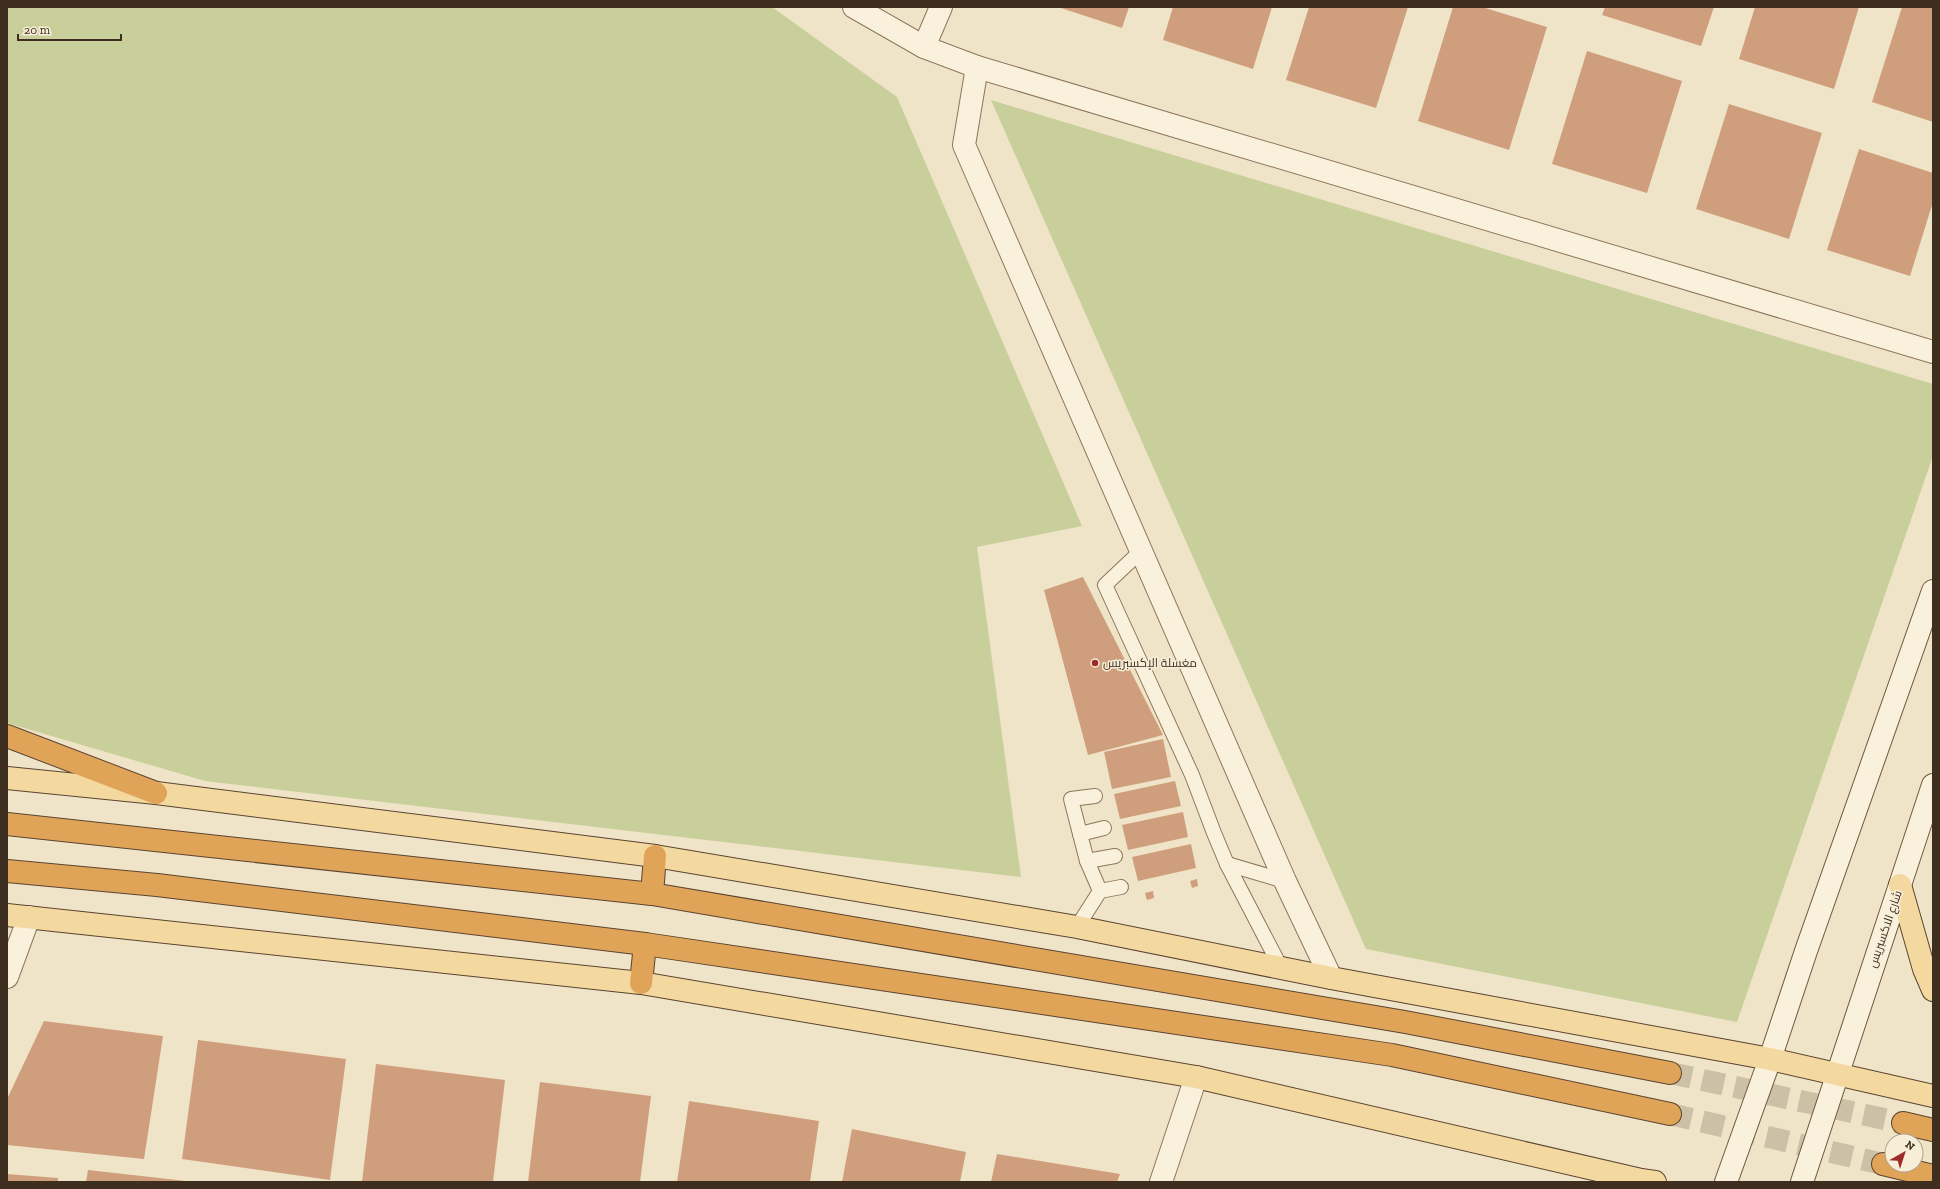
<svg xmlns="http://www.w3.org/2000/svg" width="1940" height="1189" font-family="'Zilla Slab',Cairo,serif">
  <style>
    .green { fill: #c9cf9b }
    .building { fill: #cf9f7d }
    .lines { fill: none; stroke-linecap: round; stroke-linejoin: round }
    .highway-tunnel { stroke: #ccc0a6; stroke-width: 22; stroke-dasharray: 22 11; stroke-linecap: butt }
    .lane-casing { stroke: #8d765c; stroke-width: 16 }
    .street-casing { stroke: #8d765c; stroke-width: 24 }
    .secondary-casing { stroke: #6f573f; stroke-width: 24 }
    .primary-casing { stroke: #5b4430; stroke-width: 24 }
    .highway-casing { stroke: #5b4430; stroke-width: 24 }
    .lane { stroke: #faf1dc; stroke-width: 14 }
    .street { stroke: #faf1dc; stroke-width: 22 }
    .secondary { stroke: #faf1dc; stroke-width: 22 }
    .primary { stroke: #f3d9a0; stroke-width: 22 }
    .highway { stroke: #e0a458; stroke-width: 22 }
    .poi-dot { fill: #9e2a2b; stroke: #f7eed8; stroke-width: 1.5 }
    .labels { text-anchor: middle; stroke-width: 3; stroke-linejoin: round; paint-order: stroke }
    .poi-label { font-size: 12px; fill: #3d2e20; stroke: #f7eed8; text-anchor: start }
    .street-label { font-size: 12px; fill: #3d2e20; stroke: #f7eed8 }
  </style>
  <rect width="100%" height="100%" fill="#f0e4c8"/>
  <g class="green">
    <polygon points="7,7 772,7 897,97 1082,526 977,547 1021,877 205,781 7,723"/>
    <polygon points="991,100 1933,384 1933,456 1737,1022 1366,949"/>
  </g>
  <g class="building">
    <polygon points="1058,7 1129,7 1122,28"/>
    <polygon points="1173,7 1272,7 1253,69 1163,40"/>
    <polygon points="1309,7 1408,7 1376,108 1286,80"/>
    <polygon points="1453,7 1482,7 1547,27 1509,150 1418,121"/>
    <polygon points="1605,7 1714,7 1701,46 1602,15"/>
    <polygon points="1755,7 1859,7 1834,89 1739,59"/>
    <polygon points="1902,7 1933,7 1933,122 1872,102"/>
    <polygon points="1587,51 1682,81 1647,193 1552,164"/>
    <polygon points="1729,104 1822,133 1789,239 1696,209"/>
    <polygon points="1859,149 1933,173 1933,202 1910,276 1827,250"/>
    <polygon points="1083,577 1163,735 1088,755 1044,590"/>
    <polygon points="1163,739 1171,777 1112,789 1104,752"/>
    <polygon points="1175,781 1181,806 1120,819 1114,794"/>
    <polygon points="1183,812 1188,837 1128,850 1122,825"/>
    <polygon points="1191,844 1196,868 1138,881 1132,857"/>
    <polygon points="1197,879 1198,886 1192,888 1190,881"/>
    <polygon points="1153,891 1154,898 1147,900 1145,893"/>
    <polygon points="44,1021 163,1036 144,1159 7,1145 7,1099"/>
    <polygon points="198,1040 346,1059 330,1180 182,1159"/>
    <polygon points="376,1064 505,1080 493,1182 362,1182"/>
    <polygon points="540,1082 651,1096 640,1182 528,1182"/>
    <polygon points="689,1101 819,1121 810,1182 677,1182"/>
    <polygon points="852,1129 966,1152 960,1182 842,1182"/>
    <polygon points="997,1154 1120,1174 1117,1182 991,1182"/>
    <polygon points="88,1170 186,1181 186,1182 86,1182"/>
    <polygon points="7,1174 58,1178 58,1182 7,1182"/>
  </g>
  <g class="lines">
    <g class="highway-tunnel">
      <polyline points="1670,1073 1903,1123"/>
      <polyline points="1670,1114 1883,1164"/>
    </g>
    <g class="lane-casing">
      <g id="lane">
        <polyline points="1141,551 1105,585 1192,775 1214,833 1227,864 1280,966"/>
        <polyline points="1080,834 1071,799 1095,796"/>
        <polyline points="1087,861 1080,834 1104,828"/>
        <polyline points="1227,864 1285,881"/>
        <polyline points="1100,891 1087,861 1115,856"/>
        <polyline points="1077,927 1100,891 1121,887"/>
      </g>
    </g>
    <g class="street-casing">
      <g id="street">
        <polyline points="854,7 924,47 977,67 1933,352"/>
        <polyline points="924,47 941,7"/>
        <polyline points="977,67 964,145 1285,881 1331,978"/>
        <polyline points="7,977 29,917"/>
        <polyline points="1161,1182 1196,1077"/>
      </g>
    </g>
    <g class="secondary-casing">
      <g id="secondary">
        <polyline points="1726,1182 1770,1059 1806,951 1933,591"/>
        <polyline points="1802,1182 1933,785"/>
      </g>
    </g>
    <g class="primary-casing">
      <g id="primary">
        <polyline points="7,778 156,793 655,856 1077,927 1331,978 1770,1059 1933,1096"/>
        <polyline points="1900,885 1924,969 1933,990"/>
        <polyline points="7,915 641,983 1196,1077 1641,1180 1655,1182"/>
      </g>
    </g>
    <g class="highway-casing">
      <g id="highway">
        <polyline points="7,736 156,793"/>
        <polyline points="7,824 652,894 1405,1022 1670,1073"/>
        <polyline points="7,871 157,885 645,944 1392,1055 1670,1114"/>
        <polyline points="652,894 655,856"/>
        <polyline points="641,983 645,944"/>
        <polyline points="1903,1123 1933,1130"/>
        <polyline points="1883,1164 1933,1176"/>
      </g>
    </g>
    <use href="#lane" class="lane"/>
    <use href="#street" class="street"/>
    <use href="#secondary" class="secondary"/>
    <use href="#primary" class="primary"/>
    <use href="#highway" class="highway"/>
  </g>
  <circle class="poi-dot" cx="1095" cy="663" r="4"/>
  <g class="labels">
    <g class="poi-label">
      <text x="1103" y="667">مغسلة الإكسبريس</text>
    </g>
    <g class="street-label">
      <text transform="translate(1885 929) rotate(-71)" y="4">شارع الاكسبريس</text>
    </g>
  </g>
  <rect width="1940" height="1189" fill="none" stroke="#3d2e20" stroke-width="16"/>
  <g transform="translate(1904 1153) rotate(39)"><circle r="19" fill="#f7eed8" stroke="#ada18e"/>
  <path d="M0-3L7 15L0 10L-7 15Z" fill="#9e2a2b"/>
  <text y="-6" font-size="11" font-weight="bold" text-anchor="middle" fill="#3d2e20">N</text>
  </g>
  <path d="M18 34v6h103v-6" fill="none" stroke="#3d2e20" stroke-width="2"/>
  <text x="24" y="34" font-size="12" fill="#3d2e20" stroke="#f7eed8" stroke-width="3" paint-order="stroke">20 m</text>
</svg>
